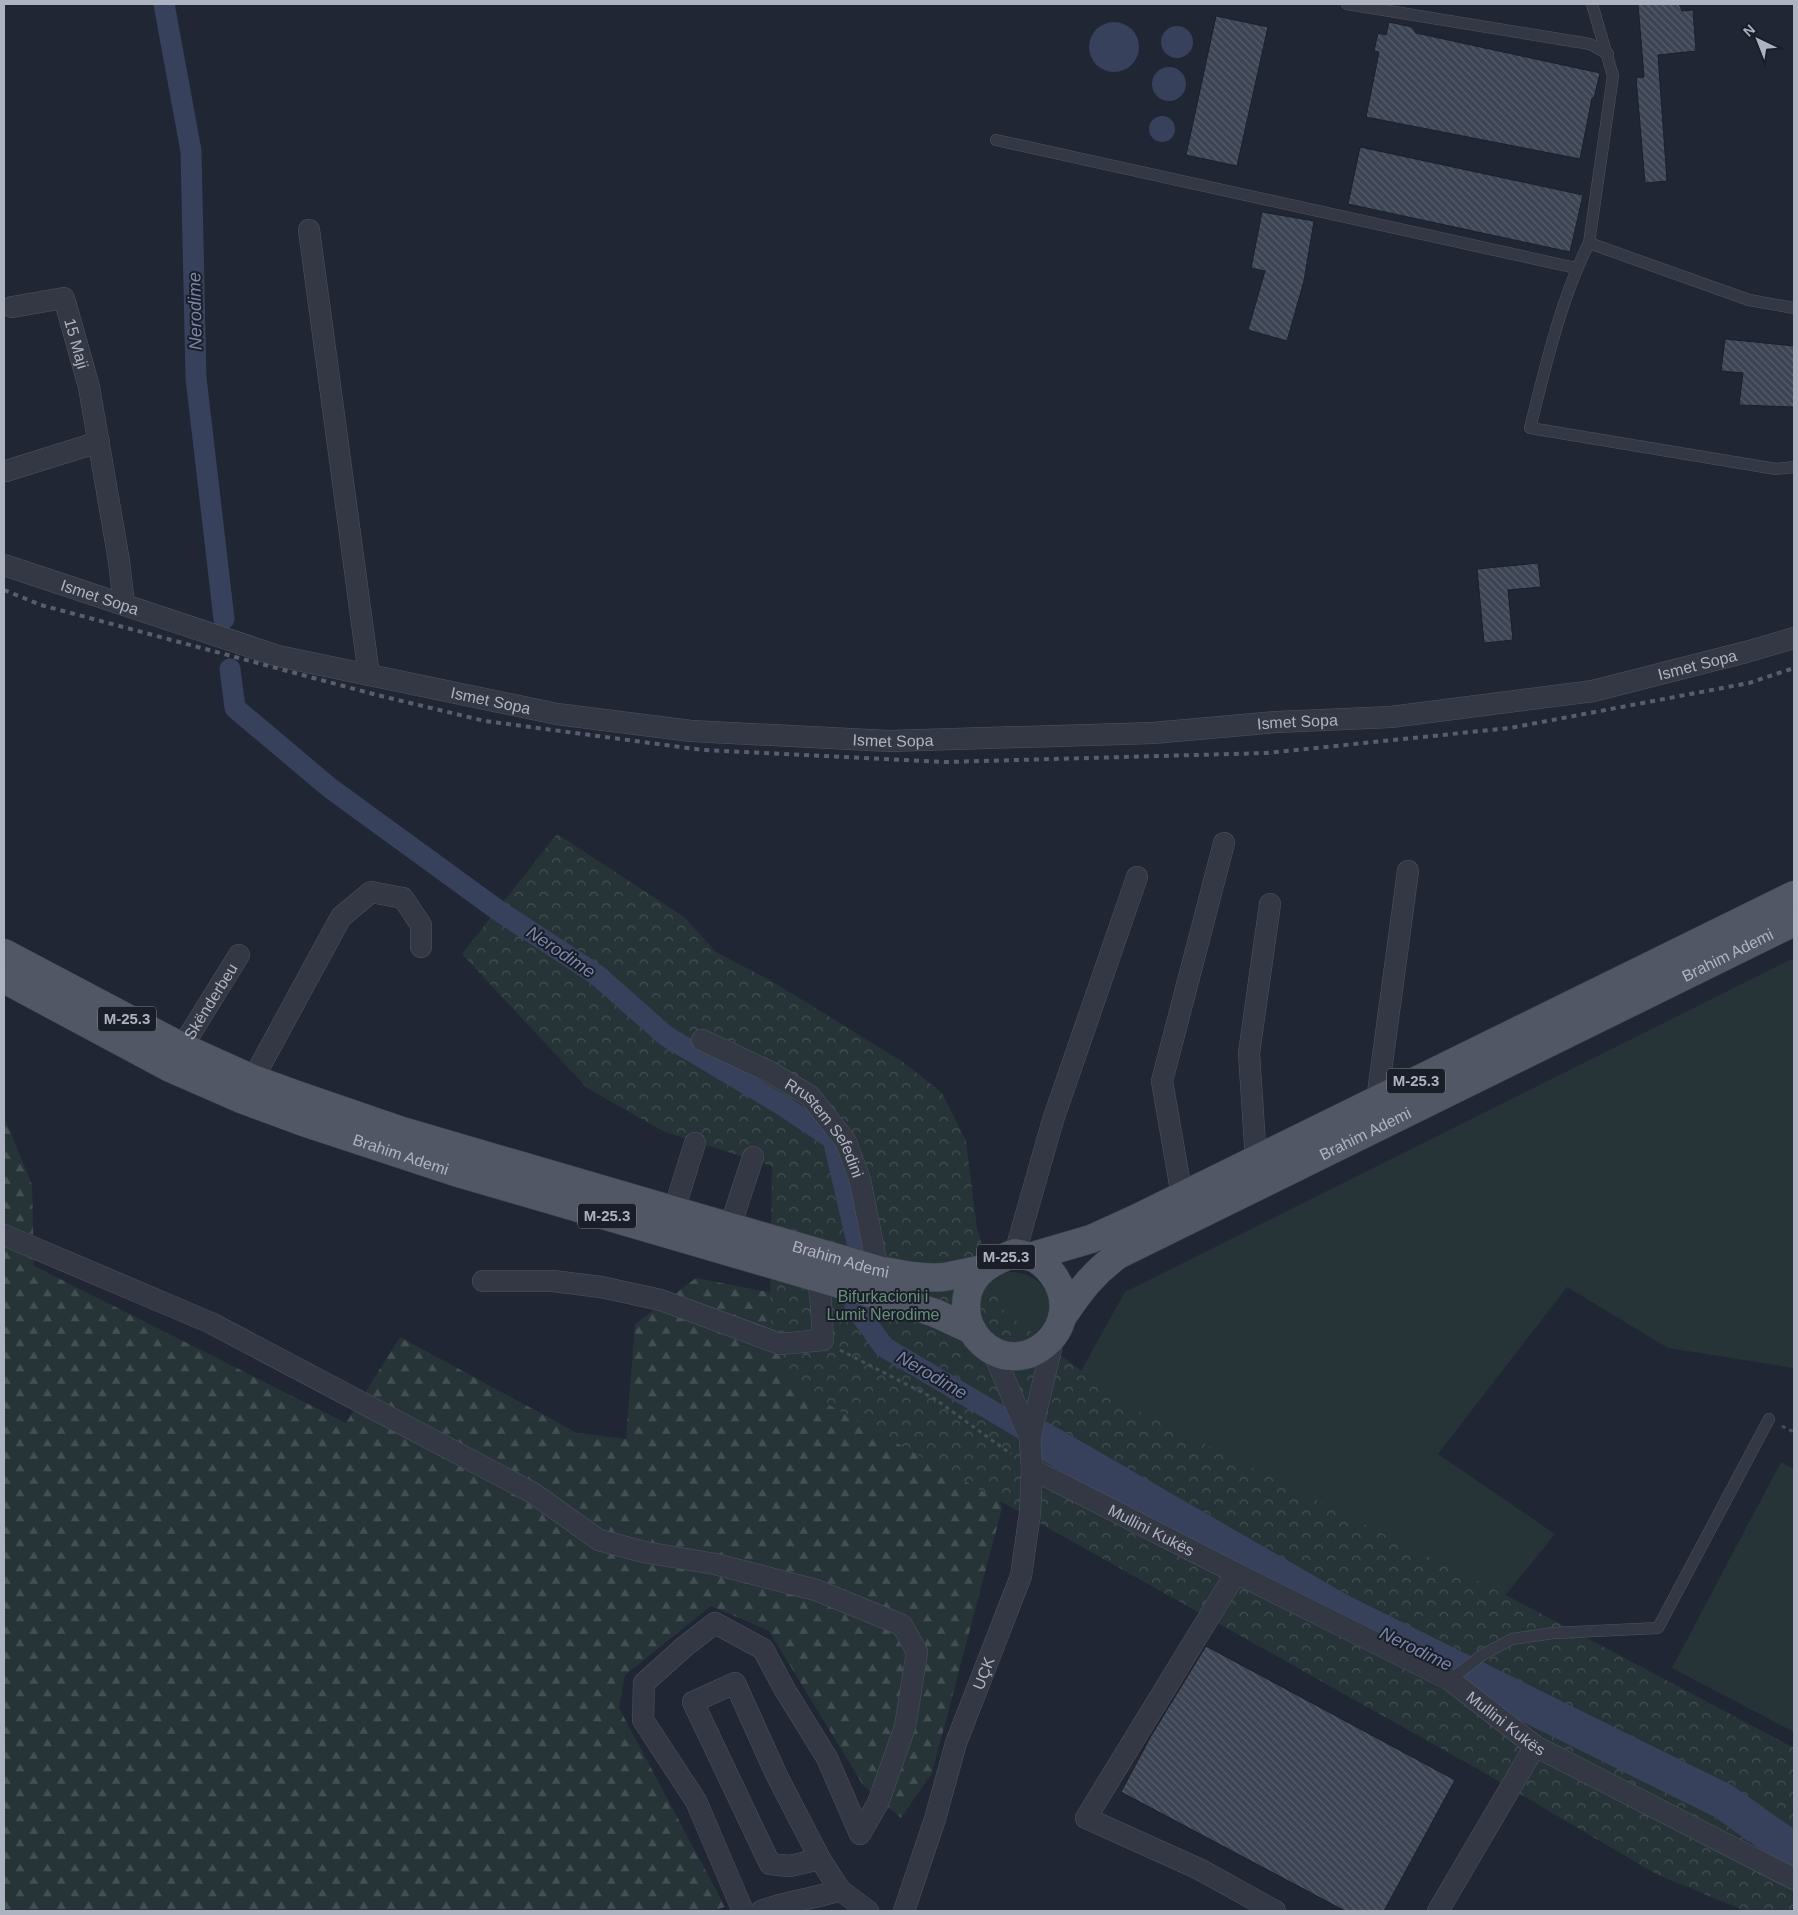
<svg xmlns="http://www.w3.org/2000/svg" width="1798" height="1915" font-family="Helvetica,sans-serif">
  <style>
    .grass { fill: #263438 }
    .forest { fill: url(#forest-firs) }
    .park { fill: url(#park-crowns) }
    .water { fill: #38415c }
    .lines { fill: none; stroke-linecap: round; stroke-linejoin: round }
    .canal { stroke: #38415c; stroke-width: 21 }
    .river { stroke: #38415c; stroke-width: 36 }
    .building { fill: url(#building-back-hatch); stroke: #1b202b }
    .lane-casing { stroke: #4e535f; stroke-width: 12 }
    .street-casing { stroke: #4e535f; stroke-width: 22 }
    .primary-casing { stroke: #3d424e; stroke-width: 29 }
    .path { stroke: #424f54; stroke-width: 3; stroke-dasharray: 4 4; stroke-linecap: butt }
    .lane { stroke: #343844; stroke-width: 11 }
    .street { stroke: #343844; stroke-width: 21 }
    .primary { stroke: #525765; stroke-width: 28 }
    .rail { stroke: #585e6d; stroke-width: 4; stroke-dasharray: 5 5; stroke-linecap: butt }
    .labels { text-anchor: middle; stroke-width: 4; stroke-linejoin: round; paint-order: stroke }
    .shield { fill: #1a1e29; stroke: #828693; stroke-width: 1 }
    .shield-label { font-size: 15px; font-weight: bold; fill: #aeb3c1 }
    .street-label { font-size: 16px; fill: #aeb3c1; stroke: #1a1e29 }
    .park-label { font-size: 16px; fill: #688f77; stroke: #1a1e29 }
    .water-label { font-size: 18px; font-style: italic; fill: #7986a8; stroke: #1a1e29 }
  </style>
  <defs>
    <pattern id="forest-firs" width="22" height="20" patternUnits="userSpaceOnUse" patternTransform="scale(1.25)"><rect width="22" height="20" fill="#263438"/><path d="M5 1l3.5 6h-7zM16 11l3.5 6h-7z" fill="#434f53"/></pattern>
    <pattern id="park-crowns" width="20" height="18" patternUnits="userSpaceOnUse" patternTransform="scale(1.25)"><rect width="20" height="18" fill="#263438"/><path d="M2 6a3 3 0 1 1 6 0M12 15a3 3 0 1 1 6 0" fill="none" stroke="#434f53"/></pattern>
    <pattern id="building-back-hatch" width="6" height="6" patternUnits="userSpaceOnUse" patternTransform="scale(1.25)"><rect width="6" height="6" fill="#3d4454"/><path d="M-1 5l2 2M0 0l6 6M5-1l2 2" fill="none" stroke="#565d6b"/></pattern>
  </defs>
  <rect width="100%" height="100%" fill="#212634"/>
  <g class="grass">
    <polygon points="1794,958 1794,1368 1668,1348 1567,1287 1438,1454 1555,1534 1465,1645 1057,1414 1125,1292"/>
    <path d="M1010 1272C1055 1273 1064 1322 1023 1340L984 1290C992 1280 998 1275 1010 1272Z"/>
    <polygon points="1781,1462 1794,1469 1794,1732 1672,1668"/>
  </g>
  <polygon class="forest" points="4,1116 32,1185 34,1266 346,1423 400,1337 577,1433 626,1439 635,1324 696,1278 803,1299 982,1453 1002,1508 932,1773 901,1818 863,1785 769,1631 711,1606 625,1675 619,1708 725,1907 711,1911 4,1911"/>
  <polygon class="park" points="557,834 684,917 716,952 773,982 903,1062 942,1093 966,1141 977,1229 1004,1311 1121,1402 1515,1600 1794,1748 1794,1911 1745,1911 1656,1874 1476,1768 788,1382 770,1318 772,1166 665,1132 587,1088 462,954"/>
  <g class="water">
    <circle cx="1114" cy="47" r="25"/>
    <circle cx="1177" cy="42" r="16"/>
    <circle cx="1169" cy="84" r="17"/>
    <circle cx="1162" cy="129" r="13"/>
  </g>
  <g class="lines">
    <g class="canal">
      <polyline points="164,4 191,151 196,378 224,619"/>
      <polyline points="230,669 235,708 330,788 499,911 597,975 666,1036 782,1105 833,1139 859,1251"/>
      <polyline points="855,1307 884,1347 1021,1428"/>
    </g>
    <polyline class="river" points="1041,1439 1341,1612 1723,1801 1794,1851"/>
  </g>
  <g class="building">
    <polygon points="1638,4 1679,4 1682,11 1693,10 1696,51 1658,55 1667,181 1645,183 1636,78 1644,77"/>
    <polygon points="1216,16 1268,27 1237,166 1186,155"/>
    <polygon points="1389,22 1412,27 1416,33 1600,73 1594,98 1592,98 1580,159 1366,117 1379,52 1374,51 1378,33 1386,35"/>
    <polygon points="1360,147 1583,195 1570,252 1348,204"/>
    <polygon points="1262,212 1314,221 1304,281 1287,341 1248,330 1265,271 1251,268"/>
    <polygon points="1725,339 1794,346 1794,407 1739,405 1743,373 1721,371"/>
    <polygon points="1538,563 1541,587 1508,590 1513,640 1484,643 1477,569"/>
    <polygon points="1206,1646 1455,1780 1384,1911 1345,1911 1121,1792 1151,1736"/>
  </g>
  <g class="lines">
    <g class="lane-casing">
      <g id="lane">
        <polyline points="1347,4 1590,44 1608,54"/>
        <polyline points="1592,4 1613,76 1589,243 1749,300 1794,308"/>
        <polyline points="996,140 1576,268"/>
        <path d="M1589 243C1560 301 1546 365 1530 428L1776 469 1794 467"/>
        <polyline points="1450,1680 1482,1655 1512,1639 1553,1633 1658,1628 1769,1419"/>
      </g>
    </g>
    <g class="street-casing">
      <g id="street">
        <polyline points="309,230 369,675"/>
        <path id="s1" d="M12 307 64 298 89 387 119 561 124 605"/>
        <polyline points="6,471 99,442"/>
        <path id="s2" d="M4 565 278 656 557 714 691 731 889 741 1153 733 1276 722 1391 717 1593 691 1746 652 1794 638"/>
        <path id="s3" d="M702 1040 770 1072 810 1096 846 1142 860 1180 878 1270"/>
        <path id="s4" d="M182 1047 239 955"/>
        <polyline points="253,1079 341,917 371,892 403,898 421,925 421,947"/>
        <polyline points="1377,1100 1408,871"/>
        <polyline points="1256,1160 1249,1053 1270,904"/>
        <polyline points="1182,1196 1162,1081 1224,843"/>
        <polyline points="674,1210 695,1143"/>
        <polyline points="730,1227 753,1157"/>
        <polyline points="4,1235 211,1323 533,1493 599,1540 644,1552 715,1564 816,1590 902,1625 917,1652 905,1727 878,1803 860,1834 827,1758 785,1690 763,1649 715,1623 684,1647 644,1683 643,1720 696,1801 743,1911"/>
        <polyline points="1015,1253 1053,1120 1137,877"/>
        <polyline points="483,1281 553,1281 601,1287 661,1300 780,1344 823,1340 821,1303 818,1278"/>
        <polyline points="992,1350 1030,1438"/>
        <path id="s5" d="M1032 1469 1236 1573 1450 1680 1535 1746 1794 1879"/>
        <polyline points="1236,1573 1086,1818 1199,1869 1275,1911"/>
        <polyline points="820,1859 790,1866 770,1864 693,1702 735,1683 777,1776 820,1859 840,1890 868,1911"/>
        <path d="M761 1911C787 1901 814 1899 840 1890"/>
        <path id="s6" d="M904 1911 935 1819 956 1743 1021 1576 1030 1513 1032 1469 1030 1438 1054 1336"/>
        <polyline points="1438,1911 1535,1746"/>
      </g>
    </g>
    <g class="primary-casing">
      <g id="primary">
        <path id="s7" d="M4 953 182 1047 253 1079 297 1095 402 1131 878 1270C900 1274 922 1279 944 1277 957 1275 971 1271 983 1269"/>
        <path id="s8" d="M4 979 170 1068 241 1099 306 1123 455 1172 908 1304 935 1313 972 1330"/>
        <path d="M1015 1253C1033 1256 1042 1260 1053 1275 1089 1325 1024 1384 981 1342 960 1322 961 1285 985 1268 994 1261 1005 1257 1015 1253Z"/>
        <polyline points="1033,1256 1091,1239 1135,1219 1794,895"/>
        <path id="s9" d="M1063 1316C1080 1291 1093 1273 1118 1255L1794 922"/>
      </g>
    </g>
    <g class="path">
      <polyline points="840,1350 935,1399 1011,1454"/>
      <polyline points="1782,1426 1794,1432"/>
    </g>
    <use href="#lane" class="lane"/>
    <use href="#street" class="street"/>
    <use href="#primary" class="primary"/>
    <polyline class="rail" points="4,590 41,605 377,695 485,721 703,750 946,762 1267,753 1510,728 1749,683 1794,668"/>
  </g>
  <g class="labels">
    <g class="shield">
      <rect x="98" y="1006.5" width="58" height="25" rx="4"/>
      <rect x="1387" y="1068.5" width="58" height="25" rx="4"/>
      <rect x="578" y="1203.5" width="58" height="25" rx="4"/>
      <rect x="977" y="1244.5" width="58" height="25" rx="4"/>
    </g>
    <g class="shield-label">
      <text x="127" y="1024">M-25.3</text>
      <text x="1416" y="1086">M-25.3</text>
      <text x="607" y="1221">M-25.3</text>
      <text x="1006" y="1262">M-25.3</text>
    </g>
    <g class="street-label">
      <text dy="6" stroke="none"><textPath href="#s1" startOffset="100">15 Maji</textPath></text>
      <text dy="6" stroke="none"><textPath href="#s2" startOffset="101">Ismet Sopa</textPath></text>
      <text dy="6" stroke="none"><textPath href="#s2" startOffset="1721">Ismet Sopa</textPath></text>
      <text dy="6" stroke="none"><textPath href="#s2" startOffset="506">Ismet Sopa</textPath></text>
      <text dy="6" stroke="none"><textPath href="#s2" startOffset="1316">Ismet Sopa</textPath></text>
      <text dy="6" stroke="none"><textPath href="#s2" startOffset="911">Ismet Sopa</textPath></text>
      <text dy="6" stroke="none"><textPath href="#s9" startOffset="762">Brahim Ademi</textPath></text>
      <text dy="6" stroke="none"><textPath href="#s4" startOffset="54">Skënderbeu</textPath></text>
      <text dy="6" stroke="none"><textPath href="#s3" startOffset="156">Rrustem Sefedini</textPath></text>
      <text dy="6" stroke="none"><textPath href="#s9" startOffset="358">Brahim Ademi</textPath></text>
      <text dy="6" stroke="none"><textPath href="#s8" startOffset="435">Brahim Ademi</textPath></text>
      <text dy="6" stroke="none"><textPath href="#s7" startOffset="894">Brahim Ademi</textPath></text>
      <text dy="6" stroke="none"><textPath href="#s5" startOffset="134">Mullini Kukës</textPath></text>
      <text dy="6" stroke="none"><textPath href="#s6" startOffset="251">UÇK</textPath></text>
      <text dy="6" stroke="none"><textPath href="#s5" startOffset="539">Mullini Kukës</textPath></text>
    </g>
    <g class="park-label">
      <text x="883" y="1302">Bifurkacioni i<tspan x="883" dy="18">Lumit Nerodime</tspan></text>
    </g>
    <g class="water-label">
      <text transform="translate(195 311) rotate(-91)" y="6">Nerodime</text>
      <text transform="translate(561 952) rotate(34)" y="6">Nerodime</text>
      <text transform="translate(932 1375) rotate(30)" y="6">Nerodime</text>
      <text transform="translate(1416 1649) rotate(26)" y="6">Nerodime</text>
    </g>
  </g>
  <rect width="1798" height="1915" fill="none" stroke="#aeb3c1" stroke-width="10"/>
  <g transform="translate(1758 40) rotate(317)" stroke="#1a1e29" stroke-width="4" paint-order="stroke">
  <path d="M0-4L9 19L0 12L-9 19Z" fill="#aeb3c1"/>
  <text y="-8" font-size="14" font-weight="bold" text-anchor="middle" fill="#aeb3c1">N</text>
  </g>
</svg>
